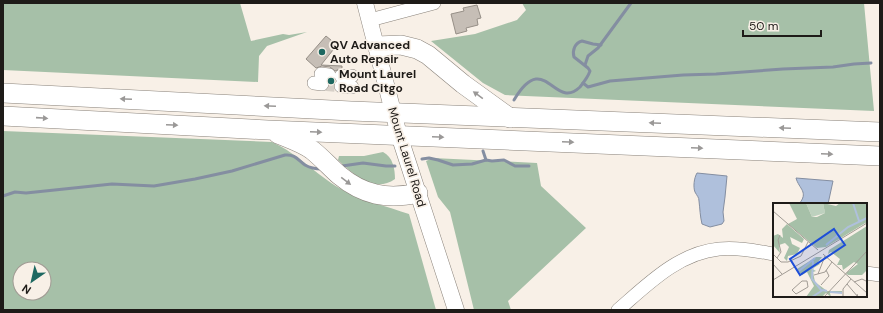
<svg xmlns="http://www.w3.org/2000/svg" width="883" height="313" font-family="'DM Sans',sans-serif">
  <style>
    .forest { fill: #a6c0a8; fill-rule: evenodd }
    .water { fill: #afc0dc; stroke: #848ea1 }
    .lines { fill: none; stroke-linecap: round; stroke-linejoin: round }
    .stream { stroke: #848ea1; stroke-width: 3 }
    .building { fill: #c6beb6; stroke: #968f87 }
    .minor-tunnel { stroke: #d7d0c8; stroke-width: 13; stroke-dasharray: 13 6; stroke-linecap: butt }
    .minor-casing { stroke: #8a837b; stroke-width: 14 }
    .major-casing { stroke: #8a837b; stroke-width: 17 }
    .highway-casing { stroke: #8a837b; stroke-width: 20 }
    .minor { stroke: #fff; stroke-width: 13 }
    .major { stroke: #fff; stroke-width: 16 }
    .highway { stroke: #fff; stroke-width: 19 }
    .oneway { fill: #9a9897 }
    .poi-dot { fill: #1e6861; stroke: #f8f0e7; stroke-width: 1.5 }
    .labels { text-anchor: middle; stroke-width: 3.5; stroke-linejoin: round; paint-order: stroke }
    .poi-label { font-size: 12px; font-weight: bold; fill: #1e1b18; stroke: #f8f0e7; text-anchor: start }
    .street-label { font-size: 12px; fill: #1e1b18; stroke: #f8f0e7 }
    .inset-river { fill: none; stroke: #afc0dc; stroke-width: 2 }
    .inset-road { fill: none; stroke: #a19b94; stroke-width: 1 }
    .view { fill: #1d4ed8; fill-opacity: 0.15; stroke: #1d4ed8; stroke-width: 2 }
    .inset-edge { fill: none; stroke: #1e1b18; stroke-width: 2 }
  </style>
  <rect width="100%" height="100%" fill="#f8f0e7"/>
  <g class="forest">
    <polygon points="3,3 240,3 251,41 283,34 289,35 307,32 267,46 259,56 258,82 3,70"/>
    <polygon points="522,3 864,3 874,111 505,95 483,83 431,41 475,34 517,20 526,10"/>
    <path d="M3 131 272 142C299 154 319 178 345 191 365 201 388 207 409 214L436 310H3ZM20 269H44V293H20Z"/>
    <path d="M383 152C393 157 395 169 395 179 374 194 353 174 338 160L339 156H364Z"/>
    <polygon points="433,158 537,163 541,186 586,228 508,301 511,310 474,310 450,212 438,197 426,161"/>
  </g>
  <g class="water">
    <path d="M697 173 727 176 725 197 723 212 724 221 722 224 710 227 702 224C700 216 700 209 699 201 699 197 697 196 695 192 693 187 694 178 697 173Z"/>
    <path d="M796 178 833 181 828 204H799C809 192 799 189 796 178Z"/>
  </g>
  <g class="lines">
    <g class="stream">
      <polyline points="585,65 588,56 598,48 631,3"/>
      <polyline points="583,83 588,87 610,81 683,75 716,74 783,69 833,67 854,64 871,63"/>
      <path d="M514 100C545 48 554 112 580 87 584 82 588 77 590 71L588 68 574 57C572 50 575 43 582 41L593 44 601 45"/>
      <polyline points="483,151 486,160"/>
      <polyline points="422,159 429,158 438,160 453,165 472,164 486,160 492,161 504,160 515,166 529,166"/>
      <polyline points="342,166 363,163 386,166 395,166"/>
      <path d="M3 196 15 192 26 193 112 184 154 186 195 179 232 171 285 155C295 154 298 160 305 165 310 168 317 169 322 169"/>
    </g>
  </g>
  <g class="building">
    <polygon points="477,5 481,18 477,19 478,25 466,28 467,31 456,34 451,14 464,11 463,8"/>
    <polygon points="326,36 337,45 321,65 342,66 342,68 335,71 330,67 322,66 316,68 306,59"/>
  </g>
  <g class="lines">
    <polyline class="minor-tunnel" points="322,84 341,86"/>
    <g class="minor-casing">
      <g id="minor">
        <polyline points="370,20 434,3"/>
        <polyline points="321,74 329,75"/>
        <polyline points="341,76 352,76"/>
        <polyline points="314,83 322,84"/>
        <polyline points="341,86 352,87"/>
        <polyline points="866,273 880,275"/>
        <path d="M618 310C647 285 678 253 719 249 737 247 756 251 774 254"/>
      </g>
    </g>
    <g class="major-casing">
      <polyline id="major" points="365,3 399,135 456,310"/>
    </g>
    <g class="highway-casing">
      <g id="highway">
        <polyline points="377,46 401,45 417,49 428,55 463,84 510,118"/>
        <polyline points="3,93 351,111 880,132"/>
        <polyline points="3,116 268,130 880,156"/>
        <path d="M278 134C290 139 302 143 312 150 322 158 330 167 339 175 363 195 387 200 418 193"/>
      </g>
    </g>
    <use href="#minor" class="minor"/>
    <use href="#major" class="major"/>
    <use href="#highway" class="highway"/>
  </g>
  <defs><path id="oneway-solid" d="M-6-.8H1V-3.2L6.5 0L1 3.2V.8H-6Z"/></defs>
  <g class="oneway">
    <use href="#oneway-solid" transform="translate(478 95) rotate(-144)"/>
    <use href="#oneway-solid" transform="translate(126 99) rotate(-177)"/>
    <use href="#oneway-solid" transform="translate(270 106) rotate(-177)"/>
    <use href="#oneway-solid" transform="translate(42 118) rotate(4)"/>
    <use href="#oneway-solid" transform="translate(655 123) rotate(-178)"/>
    <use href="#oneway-solid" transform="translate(172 125) rotate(3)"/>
    <use href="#oneway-solid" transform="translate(785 128) rotate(-178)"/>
    <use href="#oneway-solid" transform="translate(316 132) rotate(2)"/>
    <use href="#oneway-solid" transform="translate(438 137) rotate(3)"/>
    <use href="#oneway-solid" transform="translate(568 142) rotate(2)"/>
    <use href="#oneway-solid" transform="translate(697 148) rotate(3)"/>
    <use href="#oneway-solid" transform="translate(827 154) rotate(3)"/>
    <use href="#oneway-solid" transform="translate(346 181) rotate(37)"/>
  </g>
  <g class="poi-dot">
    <circle cx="322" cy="52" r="4"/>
    <circle cx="331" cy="81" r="4"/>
  </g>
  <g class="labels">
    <g class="poi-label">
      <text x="330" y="49">QV Advanced<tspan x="330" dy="14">Auto Repair</tspan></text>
      <text x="339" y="78">Mount Laurel<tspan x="339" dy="14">Road Citgo</tspan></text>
    </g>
    <g class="street-label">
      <text transform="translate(407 157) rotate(73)" y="4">Mount Laurel Road</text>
    </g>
  </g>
  <g transform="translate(773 203)">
    <rect width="94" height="94" fill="#f8f0e7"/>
    <path d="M33 0H50L52 10 39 14Z" fill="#bdd1be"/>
    <path d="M16 0H33L39 14H44L52 10 50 0 63 3 67 0H94V19L53 44 44 45 15 21 24 16ZM14 21 31 36 29 40 17 34 19 41 27 45 24 51 15 53 14 58 11 55 16 44 12 40 6 42 7 50 0 42V33L5 31 10 35 9 26ZM94 23V67L89 72H75L73 70 85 61 81 59 70 67 69 62H64L67 56 58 49 55 51 56 47ZM43 54H49L45 59 47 61 39 66 43 68 40 69 42 79 54 88H69V90H57L58 94 53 90 49 94H33L41 83 34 69 29 72 24 66Z" fill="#a6c0a8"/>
    <path class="inset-river" d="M80 0 86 18M53 42 75 24 94 15M40 58 39 76 49 88M26 68 42 55M57 89 69 90M39 94 50 87 54 88"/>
    <path class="inset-road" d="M0 8 45 47M0 51 8 59H15L28 53 35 39M50 51 94 90M4 55 8 49 5 37 7 32M0 61 9 71M45 71 52 53M41 72 52 69 59 59M0 77 94 20M29 78H34L35 84 23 91 19 87ZM81 79 89 76 93 78M74 81 85 94 84 91M48 82 56 73 53 67M51 94 94 48M70 94V86L78 76"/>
    <path class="view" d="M61 26 72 42 27 72 17 56Z"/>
    <rect width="94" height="94" class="inset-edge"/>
  </g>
  <rect width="883" height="313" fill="none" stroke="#1e1b18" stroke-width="8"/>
  <g transform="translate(32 281) rotate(214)"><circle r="19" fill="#f8f0e7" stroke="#a19b94"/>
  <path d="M0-3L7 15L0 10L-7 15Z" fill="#1e6861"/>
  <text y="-6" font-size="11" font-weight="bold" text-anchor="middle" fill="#1e1b18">N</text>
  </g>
  <path d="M743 30v6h78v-6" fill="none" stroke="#1e1b18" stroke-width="2"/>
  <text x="749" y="30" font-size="12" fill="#1e1b18" stroke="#f8f0e7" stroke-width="3" paint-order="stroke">50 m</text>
</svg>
